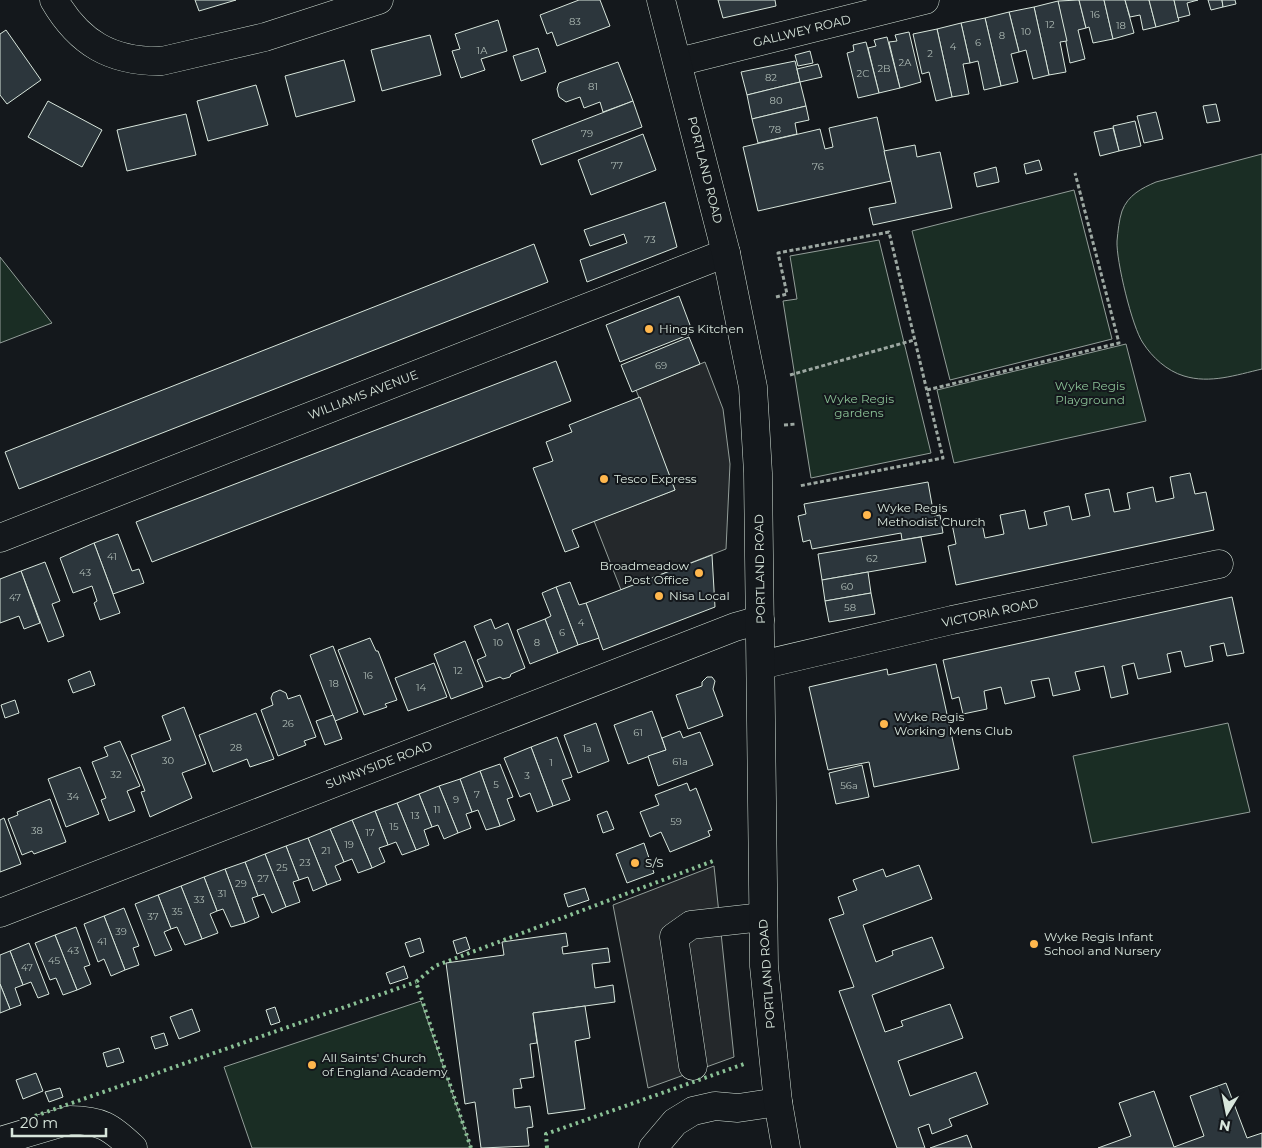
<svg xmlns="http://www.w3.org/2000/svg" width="1262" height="1148" font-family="Montserrat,sans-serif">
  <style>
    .green { fill: #1a2d24; stroke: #939e99 }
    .parking { fill: #24282b; stroke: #939e99 }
    .building { fill: #2c363c; stroke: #d8e6dc }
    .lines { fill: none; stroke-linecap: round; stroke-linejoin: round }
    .minor-casing { stroke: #d8e6dc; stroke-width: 29 }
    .highway-casing { stroke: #d8e6dc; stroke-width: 29 }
    .path { stroke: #9da8a2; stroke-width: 3; stroke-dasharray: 4 2.5; stroke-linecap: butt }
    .minor { stroke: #14181c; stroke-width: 28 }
    .highway { stroke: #14181c; stroke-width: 28 }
    .hedge { stroke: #8ac095; stroke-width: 4; stroke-dasharray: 2.5 4; stroke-linecap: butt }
    .poi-dot { fill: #ffb74d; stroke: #14181c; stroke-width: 2 }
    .labels { text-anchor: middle; stroke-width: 4; stroke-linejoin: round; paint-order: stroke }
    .number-label { font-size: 10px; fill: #adbab4 }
    .street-label { font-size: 12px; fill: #d8e6dc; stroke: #14181c }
    .poi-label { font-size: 12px; fill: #d8e6dc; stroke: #14181c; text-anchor: start }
    .park-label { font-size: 12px; fill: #8ac095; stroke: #14181c }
  </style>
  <rect width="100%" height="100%" fill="#14181c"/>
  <g class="green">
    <path d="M1262 154V369C1236 375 1210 384 1184 376 1167 371 1152 357 1143 343 1132 327 1116 260 1117 241 1118 231 1119 220 1122 211 1128 195 1142 188 1156 182Z"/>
    <polygon points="1074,190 1112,339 950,380 912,231"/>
    <polygon points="879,240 931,453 811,478 783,301 797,299 790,256"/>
    <polygon points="0,257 52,323 0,343"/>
    <polygon points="1126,344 1146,421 954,463 937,390"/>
    <polygon points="1228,723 1250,812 1092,843 1073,756"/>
    <polygon points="421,1001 471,1148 252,1148 224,1067"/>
  </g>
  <g class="parking">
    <polygon points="705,362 723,409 730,464 726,549 621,590 594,521 675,490 636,390"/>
    <polygon points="714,866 734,1057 648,1088 613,905"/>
  </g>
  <g class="building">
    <polygon points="195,0 236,0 199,11"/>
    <polygon points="579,0 600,0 610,26 557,46 552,32 547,34 540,15"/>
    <polygon points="718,0 775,0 776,6 723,18"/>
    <polygon points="1079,0 1086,28 1078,30 1085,59 1070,63 1058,1"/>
    <polygon points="1079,0 1104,0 1113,39 1093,43 1089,27 1086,28"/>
    <polygon points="1104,0 1125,0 1134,33 1113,39"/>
    <polygon points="1125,0 1149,0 1156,27 1143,30 1140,15 1130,17"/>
    <polygon points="1149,0 1174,0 1179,21 1156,27"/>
    <polygon points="1174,0 1198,0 1187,3 1190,15 1178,18"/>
    <polygon points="1208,0 1222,0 1223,7 1211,10"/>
    <polygon points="1222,0 1235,0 1236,4 1223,7"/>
    <polygon points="1058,1 1067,41 1060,42 1066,72 1049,75 1034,7"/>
    <polygon points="1034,7 1049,75 1033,79 1026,50 1019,52 1009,12"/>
    <polygon points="1009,12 1019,52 1011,54 1018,82 1001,86 985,18"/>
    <polygon points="985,18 1001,86 984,90 978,61 970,63 961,23"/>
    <polygon points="498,20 507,51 481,59 485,70 461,78 452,51 460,49 455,34"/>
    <polygon points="961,23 970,63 963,64 969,94 952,97 937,29"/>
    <polygon points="937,29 952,97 936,101 929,72 922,74 913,34"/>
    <polygon points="6,30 41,80 7,104 0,95 0,34"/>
    <polygon points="909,32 921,82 900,88 889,42 897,41 895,35"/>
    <polygon points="430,35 441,75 382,91 371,50"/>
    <polygon points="887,37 900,88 879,93 868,48 876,46 874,40"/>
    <polygon points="866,42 879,93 858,98 847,53 854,51 853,45"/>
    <polygon points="538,48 546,72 521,81 513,56"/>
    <polygon points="810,51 813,63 798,66 795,55"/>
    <polygon points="344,60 355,101 296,117 285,76"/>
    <polygon points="795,61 800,82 747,95 741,72"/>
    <polygon points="618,62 633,101 603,112 600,102 584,108 580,97 566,102 559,97 557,89 559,83"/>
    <polygon points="818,64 822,77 800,82 797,69"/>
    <polygon points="800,82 806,106 752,119 747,95"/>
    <polygon points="256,85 268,125 208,141 197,101"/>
    <polygon points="48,101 102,130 82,167 28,137"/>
    <polygon points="633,101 642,127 541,165 532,140"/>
    <polygon points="1216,104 1220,121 1207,123 1203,106"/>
    <polygon points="806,106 809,120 795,123 797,134 758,143 752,119"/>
    <polygon points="1156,112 1163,139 1144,143 1137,116"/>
    <polygon points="186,114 196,155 127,171 117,130"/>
    <polygon points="877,117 891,181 758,211 743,147 820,129 825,149 833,147 829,128"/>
    <polygon points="1135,121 1141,146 1119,151 1113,126"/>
    <polygon points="1113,128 1119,151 1100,156 1094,132"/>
    <polygon points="643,134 656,170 591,195 578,160"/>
    <polygon points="915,145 917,157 940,152 952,208 873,225 869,208 896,203 884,151"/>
    <polygon points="1039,160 1042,170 1026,174 1024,164"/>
    <polygon points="996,167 999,182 977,187 974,173"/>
    <polygon points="665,202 677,247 587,282 580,260 627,243 624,234 590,246 584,230"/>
    <polygon points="534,244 548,282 19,489 5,452"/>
    <polygon points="679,296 693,333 620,362 606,325"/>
    <polygon points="689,337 700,364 632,392 621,365"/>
    <polygon points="556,361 571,401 152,562 136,522"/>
    <polygon points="640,397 675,490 572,530 579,547 565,552 533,468 553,461 546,442 572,432 569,425"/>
    <polygon points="1190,473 1195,494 1206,492 1214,530 956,585 948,546 956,544 952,524 981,518 985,538 1004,534 1000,515 1025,510 1029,529 1047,525 1044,512 1069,506 1072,520 1090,516 1085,494 1109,489 1114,512 1130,509 1127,493 1153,487 1156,502 1174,498 1170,477"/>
    <polygon points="928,482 934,516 940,515 943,533 902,540 901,533 812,549 810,540 803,542 798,516 806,514 804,504"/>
    <polygon points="118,534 132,571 139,569 144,583 113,594 94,543"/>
    <polygon points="921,537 926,562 822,580 818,554"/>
    <polygon points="94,543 120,613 100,620 94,603 97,601 92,586 73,593 60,558"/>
    <polygon points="712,555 715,607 603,650 586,603"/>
    <polygon points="45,562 60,601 52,604 64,636 48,642 21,571"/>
    <polygon points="21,571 40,623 24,629 19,616 0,623 0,579"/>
    <polygon points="868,572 871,593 825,601 822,580"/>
    <polygon points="570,582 579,605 586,603 599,638 578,645 556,587"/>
    <polygon points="556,587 578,645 558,653 545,619 551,616 542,593"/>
    <polygon points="871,593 875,614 829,622 825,601"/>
    <polygon points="1232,597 1244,653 1227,656 1224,643 1210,646 1213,661 1185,667 1181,651 1167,654 1171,672 1138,679 1134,663 1122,666 1128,694 1111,698 1104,666 1075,672 1080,690 1053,696 1049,678 1031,681 1035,697 1005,704 1001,687 984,691 987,709 963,714 959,697 952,699 943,660"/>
    <polygon points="491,619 495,629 508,623 525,668 511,674 510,677 503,679 500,677 486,682 477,660 486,656 474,626"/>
    <polygon points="545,619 558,653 530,664 517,630"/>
    <polygon points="370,638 376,651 378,651 397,700 385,704 387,707 364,715 338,650"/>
    <polygon points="465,641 483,687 451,699 434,654"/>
    <polygon points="333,646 358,712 335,721 310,655"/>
    <polygon points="434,663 447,697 408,711 395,678"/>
    <polygon points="936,664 959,769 874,787 869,762 828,770 809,687 887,669 888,675"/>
    <polygon points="90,671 95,685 73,693 68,680"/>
    <polygon points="707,677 712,677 715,681 713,689 723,716 688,729 676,695 702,686 702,682"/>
    <polygon points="280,690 286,693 288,699 300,695 316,737 304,741 306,745 278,756 261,710 273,705 271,698 273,693"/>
    <polygon points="15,700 19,713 5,718 1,705"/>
    <polygon points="184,707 206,764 182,773 192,798 150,817 141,792 145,791 131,755 171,740 162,716"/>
    <polygon points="652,711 666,750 628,764 614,725"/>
    <polygon points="256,713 274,759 250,767 247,759 213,772 199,735"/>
    <polygon points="333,715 342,739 325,745 316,721"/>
    <polygon points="596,723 609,761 578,773 564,735"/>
    <polygon points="680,731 683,738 700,732 713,765 658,786 648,756 666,750 662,738"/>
    <polygon points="557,737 572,777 562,780 570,800 553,806 531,747"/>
    <polygon points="120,741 140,786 127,791 135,811 109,821 101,800 106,798 92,762 108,756 104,747"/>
    <polygon points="531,747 553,806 537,812 530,793 520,797 504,758"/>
    <polygon points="500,764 513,797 507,799 515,820 500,826 480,771"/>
    <polygon points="862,765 869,797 836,804 829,773"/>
    <polygon points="80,767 99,814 66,827 48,779"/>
    <polygon points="480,771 500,826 486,830 478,810 472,812 460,779"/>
    <polygon points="460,779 472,812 466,814 471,828 458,833 439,786"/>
    <polygon points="687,783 690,791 696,788 712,830 708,831 710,836 670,852 661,832 650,837 640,812 659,805 655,795"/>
    <polygon points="439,786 458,833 444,839 438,825 432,827 419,794"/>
    <polygon points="419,794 432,827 424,830 429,845 416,850 397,803"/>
    <polygon points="50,799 66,842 34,854 32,851 22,855 8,819 18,815 17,812"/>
    <polygon points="397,803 416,850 402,855 396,842 388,845 375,811"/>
    <polygon points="375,811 388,845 379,848 385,862 372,868 352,820"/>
    <polygon points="607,811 614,829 603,833 597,815"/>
    <polygon points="4,818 21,864 0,872 0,820"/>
    <polygon points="352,820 372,868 358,873 352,859 344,862 330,829"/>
    <polygon points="330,829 344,862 335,866 341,880 327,885 308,838"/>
    <polygon points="308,838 327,885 313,891 308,877 299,880 286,846"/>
    <polygon points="644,843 654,873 627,883 616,854"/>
    <polygon points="286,846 299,880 293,882 300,902 286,907 265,854"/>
    <polygon points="265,854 286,907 272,913 264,894 258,896 245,862"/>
    <polygon points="245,862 258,896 252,898 259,917 245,923 225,869"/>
    <polygon points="919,865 932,899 863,925 876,962 893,955 892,951 932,937 944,968 872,995 885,1032 903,1026 901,1021 950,1004 963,1038 898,1061 910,1096 976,1072 988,1104 949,1119 952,1126 932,1134 929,1124 918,1128 925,1148 897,1148 839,991 854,987 829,919 844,914 838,897 857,890 853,880 883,869 886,877"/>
    <polygon points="225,869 245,923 231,927 223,909 217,911 204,877"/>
    <polygon points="204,877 217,911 210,914 218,933 202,939 181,886"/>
    <polygon points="181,886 202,939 185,945 177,927 171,929 158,895"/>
    <polygon points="585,888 589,900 568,907 564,894"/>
    <polygon points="158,895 171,929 164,932 172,950 155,956 135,904"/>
    <polygon points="124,908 139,946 133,948 139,965 125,970 104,916"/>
    <polygon points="104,916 125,970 111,976 104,959 98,962 84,924"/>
    <polygon points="76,927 90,965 84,967 91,984 77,990 55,935"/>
    <polygon points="566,933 568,946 562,947 563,954 608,948 610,962 592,964 595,988 613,985 615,1002 533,1013 537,1043 530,1044 534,1077 520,1079 522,1088 513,1089 515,1108 530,1106 533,1127 527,1128 529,1146 481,1148 475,1102 465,1104 446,963 504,955 502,942"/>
    <polygon points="55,935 77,990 63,995 56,978 50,980 35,943"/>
    <polygon points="466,937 470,949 457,954 453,941"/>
    <polygon points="420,938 424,952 410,957 405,943"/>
    <polygon points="29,943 49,994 38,998 31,982 23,985 10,951"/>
    <polygon points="10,951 23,985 15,988 21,1005 10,1009 0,984 0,955"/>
    <polygon points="404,966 408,978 390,984 386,973"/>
    <polygon points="0,984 10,1009 0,1013"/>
    <polygon points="585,1006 590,1038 575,1041 585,1109 548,1114 533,1013"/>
    <polygon points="275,1007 280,1022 271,1025 266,1010"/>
    <polygon points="192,1009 200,1031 179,1039 170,1017"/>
    <polygon points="164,1033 168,1045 155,1049 151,1037"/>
    <polygon points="119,1048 124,1062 107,1067 103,1053"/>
    <polygon points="36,1073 43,1091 23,1099 16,1080"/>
    <polygon points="1226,1083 1247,1138 1262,1133 1262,1148 1098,1148 1131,1136 1119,1103 1154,1091 1174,1147 1204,1136 1190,1096"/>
    <polygon points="60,1088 63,1097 49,1102 45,1092"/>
    <polygon points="967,1135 972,1148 930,1148"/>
  </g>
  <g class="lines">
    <g class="minor-casing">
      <g id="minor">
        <path d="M54 0C79 43 111 62 162 61L265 37 379 0"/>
        <polyline points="678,62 925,0"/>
        <polyline points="0,538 726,253"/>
        <polyline points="761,665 952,620 1219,564"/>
        <polyline points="0,913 735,627 760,620"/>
        <polyline points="693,1066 674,937 691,925 763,917"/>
        <path d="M0 1141 70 1120C101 1120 111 1127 133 1148"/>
        <polyline points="653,1148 675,1122 693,1111 715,1106 738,1108 778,1102"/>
      </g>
    </g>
    <g class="highway-casing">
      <polyline id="highway" points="661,0 726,253 753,387 758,473 764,966 778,1102 786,1148"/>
    </g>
    <g class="path">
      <polyline points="776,297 787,294 778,253 889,232 943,458 799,486"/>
      <polyline points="790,375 914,340"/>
      <polyline points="927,390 1119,343 1075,173"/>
      <polyline points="784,425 796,424"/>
    </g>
    <use href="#minor" class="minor"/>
    <use href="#highway" class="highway"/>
    <g class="hedge">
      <polyline points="35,1116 416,982"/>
      <polyline points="471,1148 416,982 435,966 713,861"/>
      <polyline points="547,1148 546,1134 747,1063"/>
    </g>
  </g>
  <g class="poi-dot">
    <circle cx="649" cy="329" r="5"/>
    <circle cx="604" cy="479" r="5"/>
    <circle cx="867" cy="515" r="5"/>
    <circle cx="699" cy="573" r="5"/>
    <circle cx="659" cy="596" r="5"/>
    <circle cx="884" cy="724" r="5"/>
    <circle cx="635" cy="863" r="5"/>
    <circle cx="1034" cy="944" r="5"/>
    <circle cx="312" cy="1065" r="5"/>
  </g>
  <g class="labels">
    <g class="number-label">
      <text x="1095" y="18">16</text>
      <text x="575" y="25">83</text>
      <text x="1050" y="28">12</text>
      <text x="1121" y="29">18</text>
      <text x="1026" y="35">10</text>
      <text x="1002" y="39">8</text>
      <text x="978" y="46">6</text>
      <text x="953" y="50">4</text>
      <text x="482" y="54">1A</text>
      <text x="930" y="57">2</text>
      <text x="905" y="66">2A</text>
      <text x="884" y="72">2B</text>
      <text x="863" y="77">2C</text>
      <text x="771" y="81">82</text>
      <text x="593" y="90">81</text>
      <text x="776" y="104">80</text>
      <text x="775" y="133">78</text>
      <text x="587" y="137">79</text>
      <text x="617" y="169">77</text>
      <text x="818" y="170">76</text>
      <text x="650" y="243">73</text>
      <text x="661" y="369">69</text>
      <text x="112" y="560">41</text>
      <text x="872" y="562">62</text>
      <text x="85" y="576">43</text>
      <text x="847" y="590">60</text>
      <text x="15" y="601">47</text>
      <text x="850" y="611">58</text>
      <text x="581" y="626">4</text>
      <text x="562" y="636">6</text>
      <text x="498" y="646">10</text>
      <text x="537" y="646">8</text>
      <text x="458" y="674">12</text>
      <text x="368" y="679">16</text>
      <text x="334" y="687">18</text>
      <text x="421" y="691">14</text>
      <text x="288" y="727">26</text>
      <text x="638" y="736">61</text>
      <text x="236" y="751">28</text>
      <text x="587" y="752">1a</text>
      <text x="168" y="764">30</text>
      <text x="680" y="765">61a</text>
      <text x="551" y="766">1</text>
      <text x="116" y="778">32</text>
      <text x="527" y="779">3</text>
      <text x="496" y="788">5</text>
      <text x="849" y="789">56a</text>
      <text x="477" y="798">7</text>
      <text x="73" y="800">34</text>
      <text x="456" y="803">9</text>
      <text x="437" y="813">11</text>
      <text x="415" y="819">13</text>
      <text x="676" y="825">59</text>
      <text x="394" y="830">15</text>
      <text x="37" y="834">38</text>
      <text x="370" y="836">17</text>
      <text x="349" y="848">19</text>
      <text x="326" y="854">21</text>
      <text x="305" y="866">23</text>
      <text x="282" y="871">25</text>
      <text x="263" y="882">27</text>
      <text x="241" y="887">29</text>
      <text x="222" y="897">31</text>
      <text x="199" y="903">33</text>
      <text x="177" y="915">35</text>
      <text x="153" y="920">37</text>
      <text x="121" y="935">39</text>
      <text x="102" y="945">41</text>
      <text x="73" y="954">43</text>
      <text x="54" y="964">45</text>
      <text x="27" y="971">47</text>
    </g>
    <g class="street-label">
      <text transform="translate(802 31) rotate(-14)" y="4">GALLWEY ROAD</text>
      <text transform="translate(705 170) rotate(76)" y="4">PORTLAND ROAD</text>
      <text transform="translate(363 395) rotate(-21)" y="4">WILLIAMS AVENUE</text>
      <text transform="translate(760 569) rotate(-91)" y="4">PORTLAND ROAD</text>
      <text transform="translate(990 613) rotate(-12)" y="4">VICTORIA ROAD</text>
      <text transform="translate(379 765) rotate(-21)" y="4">SUNNYSIDE ROAD</text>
      <text transform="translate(767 974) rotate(-94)" y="4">PORTLAND ROAD</text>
    </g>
    <g class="poi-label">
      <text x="659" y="333">Hings Kitchen</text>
      <text x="614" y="483">Tesco Express</text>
      <text x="877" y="512">Wyke Regis<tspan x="877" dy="14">Methodist Church</tspan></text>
      <text x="689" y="570" text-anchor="end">Broadmeadow<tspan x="689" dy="14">Post Office</tspan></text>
      <text x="669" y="600">Nisa Local</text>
      <text x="894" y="721">Wyke Regis<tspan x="894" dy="14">Working Mens Club</tspan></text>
      <text x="645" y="867">S/S</text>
      <text x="1044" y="941">Wyke Regis Infant<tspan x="1044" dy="14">School and Nursery</tspan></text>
      <text x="322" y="1062">All Saints' Church<tspan x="322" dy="14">of England Academy</tspan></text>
    </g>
    <g class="park-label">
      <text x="1090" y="390">Wyke Regis<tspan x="1090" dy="14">Playground</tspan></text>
      <text x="859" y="403">Wyke Regis<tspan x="859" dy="14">gardens</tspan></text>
    </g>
  </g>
  <g transform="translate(1227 1113) rotate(190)" stroke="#14181c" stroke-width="4" paint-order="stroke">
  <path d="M0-4L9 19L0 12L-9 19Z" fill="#d8e6dc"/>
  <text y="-8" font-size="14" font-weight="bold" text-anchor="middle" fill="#d8e6dc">N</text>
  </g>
  <path d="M12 1128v8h94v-8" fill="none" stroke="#d8e6dc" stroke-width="2.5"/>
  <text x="20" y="1128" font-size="15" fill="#d8e6dc" stroke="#14181c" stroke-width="4" paint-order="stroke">20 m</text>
</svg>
